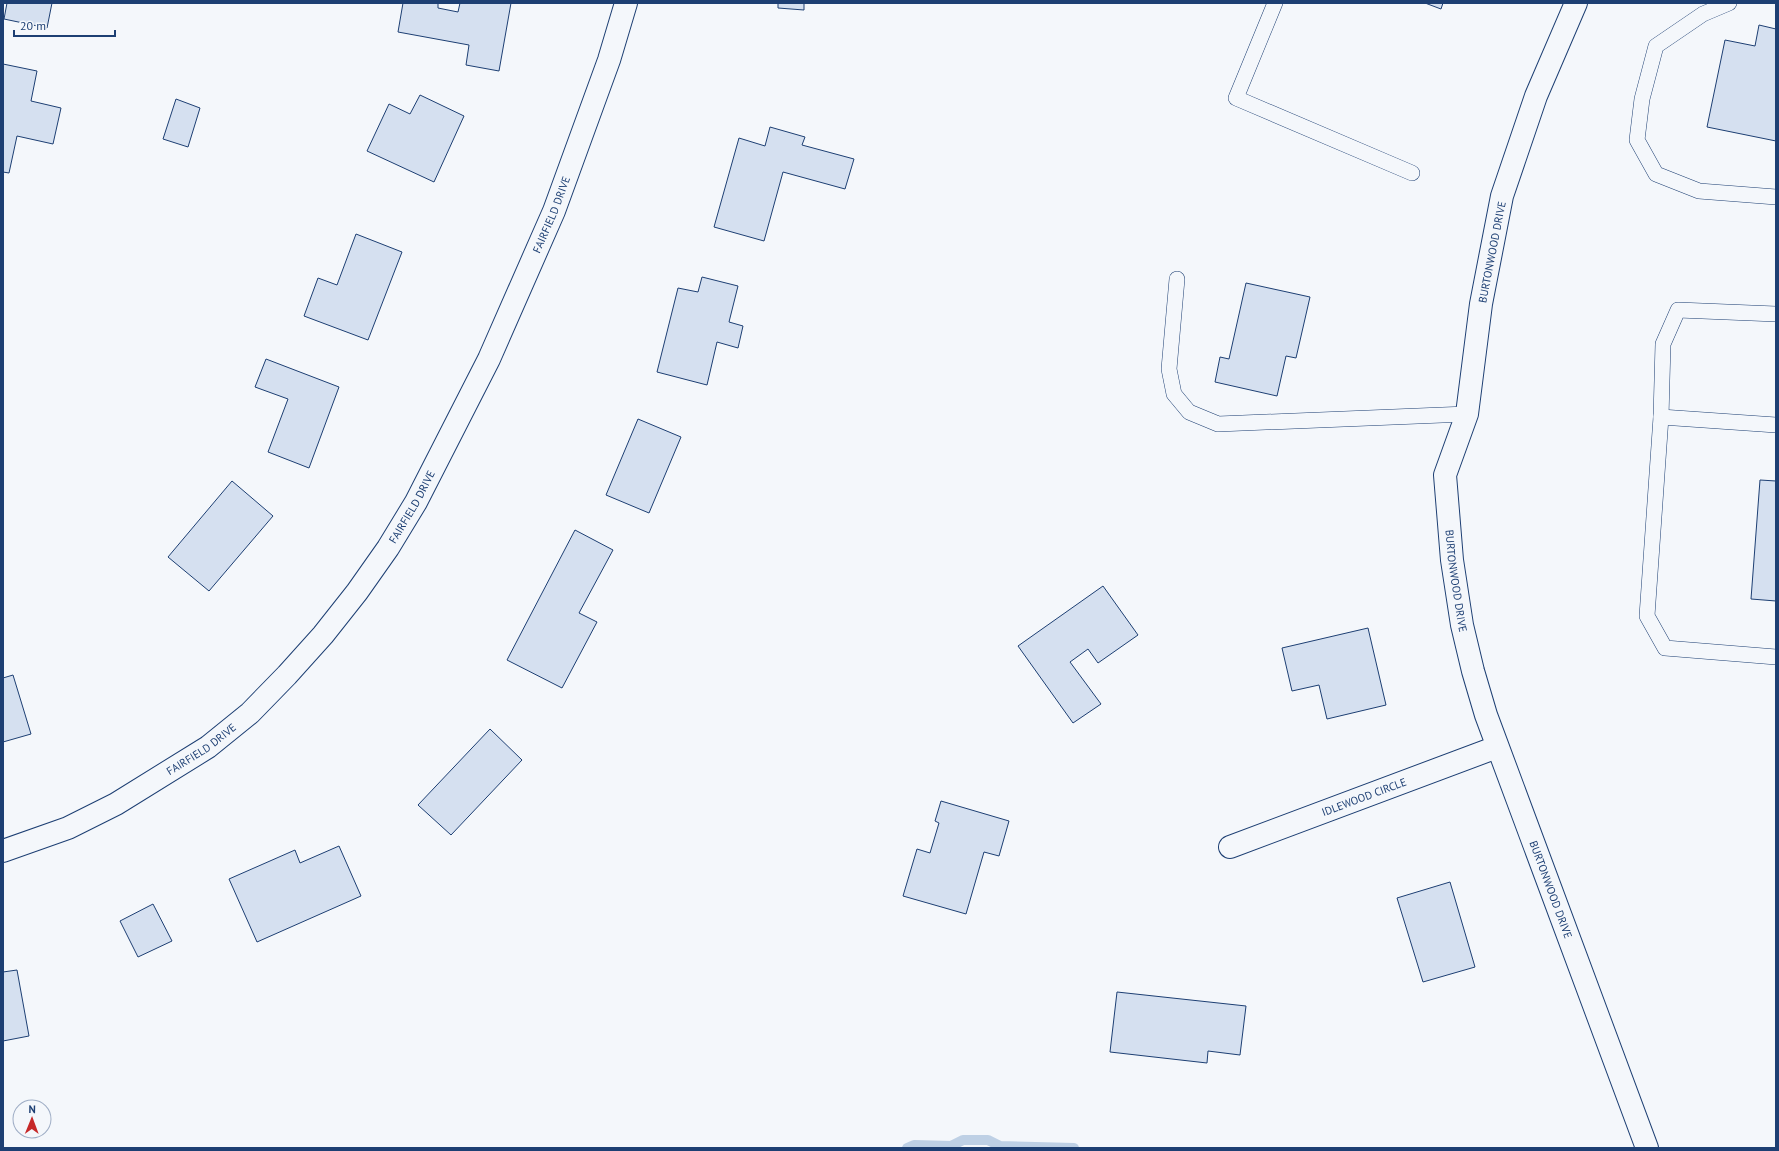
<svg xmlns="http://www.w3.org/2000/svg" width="1779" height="1151" font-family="'PT Sans',sans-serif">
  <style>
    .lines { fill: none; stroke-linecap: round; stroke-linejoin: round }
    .stream { stroke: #bed0e5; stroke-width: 10 }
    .building { fill: #d5e0f0; stroke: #1d3f73 }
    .lane-casing { stroke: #1d3f73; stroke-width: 16 }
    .street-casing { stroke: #1d3f73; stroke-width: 24 }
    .lane { stroke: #f4f7fb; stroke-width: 15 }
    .street { stroke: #f4f7fb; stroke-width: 22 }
    .labels { text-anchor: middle; stroke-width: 3; stroke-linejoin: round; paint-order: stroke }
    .street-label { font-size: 11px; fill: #1d3f73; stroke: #f4f7fb }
  </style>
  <rect width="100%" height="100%" fill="#f4f7fb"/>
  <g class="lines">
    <polyline class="stream" points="907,1148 914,1145 951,1146 963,1140 988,1140 1000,1146 1074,1148"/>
  </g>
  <g class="building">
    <polygon points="7,3 52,3 47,28 4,19"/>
    <polygon points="403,3 438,3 438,8 458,12 460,3 511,3 499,71 466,65 469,45 398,32"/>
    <polygon points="778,3 804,3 804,10 778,8"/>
    <polygon points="1425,3 1443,3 1441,9"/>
    <polygon points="1759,25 1776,29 1776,141 1707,127 1725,40 1755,46"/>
    <polygon points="3,64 37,71 31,101 61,108 53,144 17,136 9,173 3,172"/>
    <polygon points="420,95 464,116 434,182 367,151 389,104 410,114"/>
    <polygon points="176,99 200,108 188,147 163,139"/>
    <polygon points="770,127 805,137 802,145 854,159 845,189 783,172 764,241 714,227 739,138 765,146"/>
    <polygon points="356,234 402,252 368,340 304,316 318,278 337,285"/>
    <polygon points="702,277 738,286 729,322 743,326 738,348 717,342 707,385 657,372 678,288 698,292"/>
    <polygon points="1246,283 1310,297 1296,358 1286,356 1277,396 1215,382 1220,357 1229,359"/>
    <polygon points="266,359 339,387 309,468 268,452 288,399 255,387"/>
    <polygon points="638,419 681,437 649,513 606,495"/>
    <polygon points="1760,480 1776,481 1776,601 1751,599"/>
    <polygon points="232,481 273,516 209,591 168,557"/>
    <polygon points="575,530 613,550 579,613 597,622 562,688 507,660"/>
    <polygon points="1103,586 1138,635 1098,663 1088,649 1070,662 1101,704 1073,723 1018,646"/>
    <polygon points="1368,628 1386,705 1327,719 1319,685 1292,691 1282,648"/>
    <polygon points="13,675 31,734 3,742 3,678"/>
    <polygon points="490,729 522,760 451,835 418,805"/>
    <polygon points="941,801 1009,821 999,856 984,852 966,914 903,896 917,849 930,853 939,823 935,821"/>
    <polygon points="339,846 361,896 257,942 229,879 295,850 300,863"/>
    <polygon points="1450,882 1475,967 1423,982 1397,898"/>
    <polygon points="153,904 172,941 138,957 120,921"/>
    <polygon points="17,970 29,1036 3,1041 3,972"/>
    <polygon points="1117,992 1246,1006 1240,1055 1208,1051 1207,1063 1110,1052"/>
  </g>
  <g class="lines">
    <g class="lane-casing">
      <g id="lane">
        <polyline points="1275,3 1236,98 1412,173"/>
        <polyline points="1729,3 1703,14 1656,46 1642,99 1637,140 1656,174 1699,191 1776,197"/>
        <polyline points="1177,279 1169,369 1174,394 1189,412 1218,424 1467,414"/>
        <polyline points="1661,417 1663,344 1678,310 1776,314"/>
        <polyline points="1776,425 1661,417 1647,616 1665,648 1776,657"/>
      </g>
    </g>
    <g class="street-casing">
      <g id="street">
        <path id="s1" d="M1576 3 1536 96 1502 196 1481 304 1467 414 1445 475 1452 560 1462 625 1473 671 1486 715 1647 1148"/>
        <path id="s2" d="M1230 847 1497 747"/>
        <path id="s3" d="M3 851 68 828 116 804 208 747 250 713 287 675 323 635 357 592 388 548 416 502 489 359 554 211 609 60 626 3"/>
      </g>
    </g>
    <use href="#lane" class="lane"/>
    <use href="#street" class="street"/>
  </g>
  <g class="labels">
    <g class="street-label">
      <text dy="4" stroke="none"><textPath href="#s3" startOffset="872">FAIRFIELD DRIVE</textPath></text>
      <text transform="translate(1492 252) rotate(-79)" y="4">BURTONWOOD DRIVE</text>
      <text dy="4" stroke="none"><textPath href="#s3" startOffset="548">FAIRFIELD DRIVE</textPath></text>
      <text dy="4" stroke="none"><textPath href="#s1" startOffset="599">BURTONWOOD DRIVE</textPath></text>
      <text dy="4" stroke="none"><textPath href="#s3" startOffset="224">FAIRFIELD DRIVE</textPath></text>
      <text dy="4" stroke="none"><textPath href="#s2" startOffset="143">IDLEWOOD CIRCLE</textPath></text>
      <text dy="4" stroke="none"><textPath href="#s1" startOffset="923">BURTONWOOD DRIVE</textPath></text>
    </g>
  </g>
  <rect width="1779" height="1151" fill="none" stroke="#1d3f73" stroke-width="8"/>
  <g transform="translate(32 1119) rotate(1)"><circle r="19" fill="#f4f7fb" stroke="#9eadc5"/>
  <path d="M0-3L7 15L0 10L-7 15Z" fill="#c62828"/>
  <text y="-6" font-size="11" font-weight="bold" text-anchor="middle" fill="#1d3f73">N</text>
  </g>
  <path d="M14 30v6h101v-6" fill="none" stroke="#1d3f73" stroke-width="2"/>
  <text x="20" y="30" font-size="12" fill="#1d3f73" stroke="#f4f7fb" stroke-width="3" paint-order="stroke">20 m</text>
</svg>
